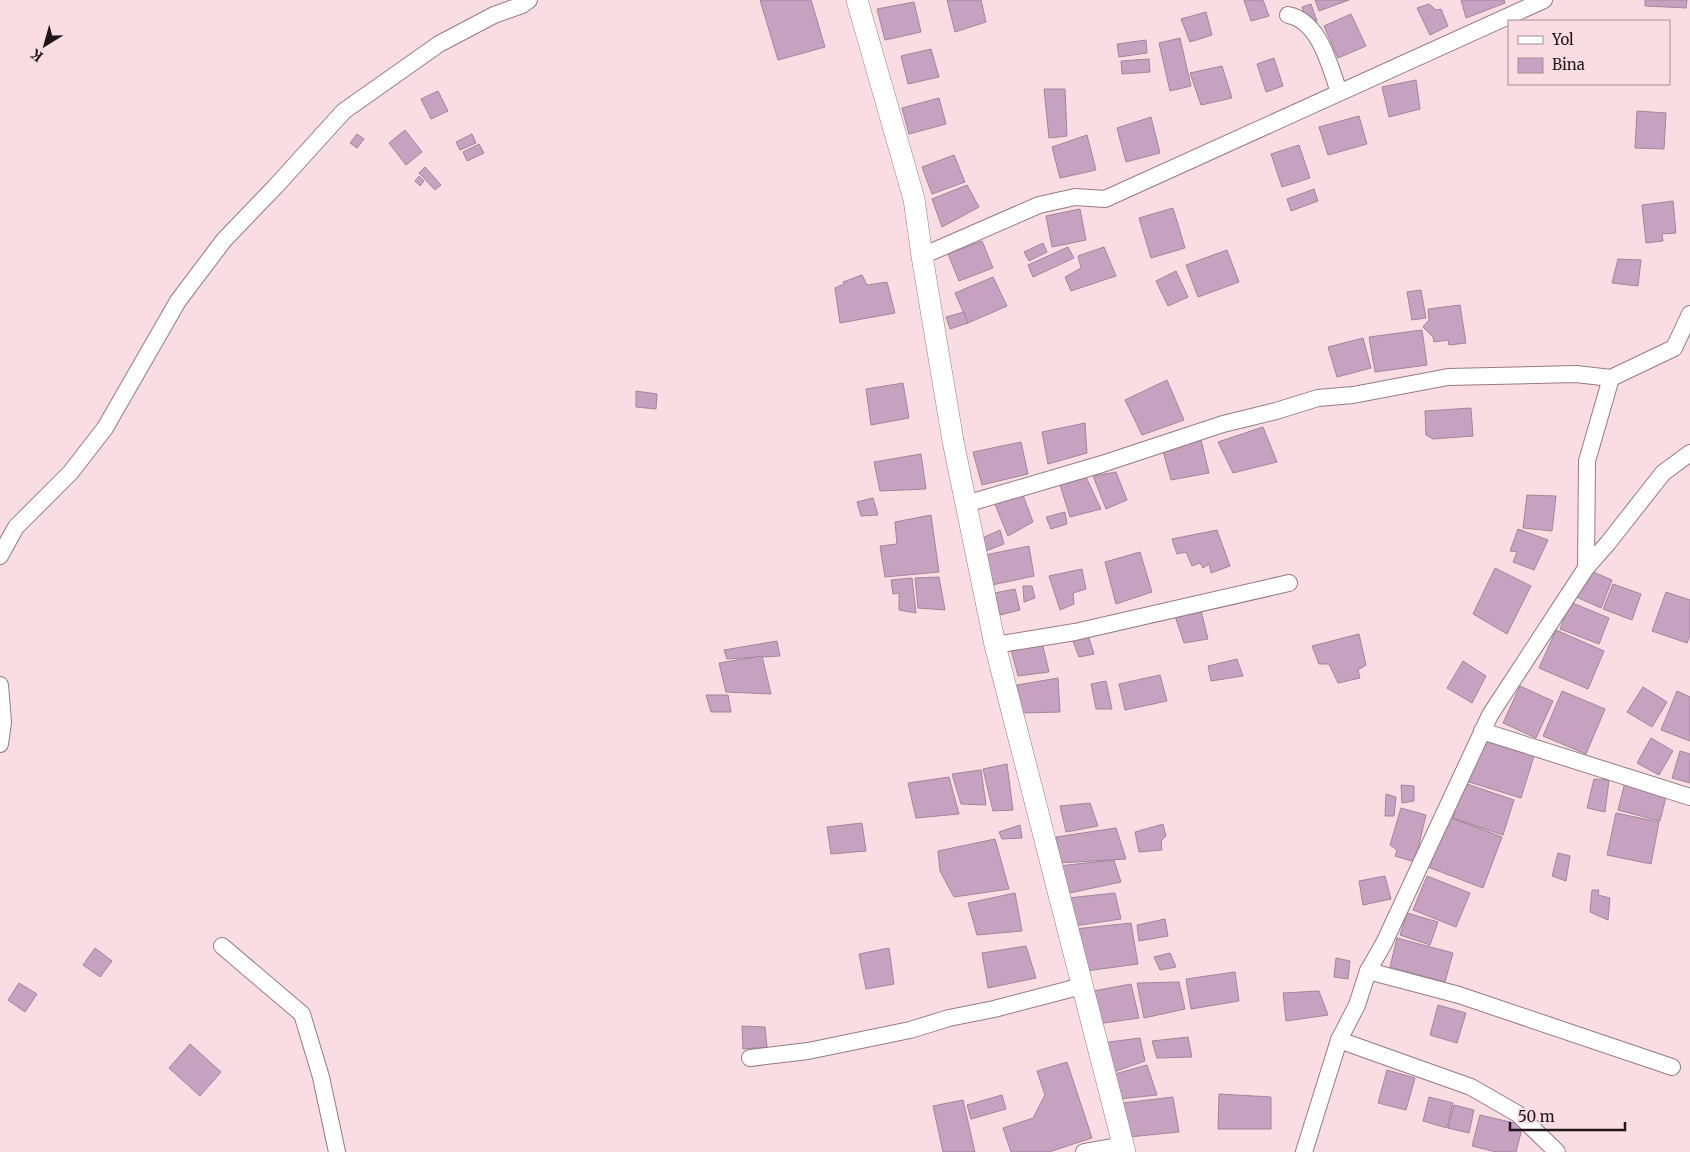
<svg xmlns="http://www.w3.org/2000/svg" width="1690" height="1152" font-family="Merriweather,serif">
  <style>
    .building { fill: #c6a2c0; stroke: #9d8899 }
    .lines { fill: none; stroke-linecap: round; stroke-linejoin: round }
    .minor-casing { stroke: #967b81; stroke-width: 18 }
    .tertiary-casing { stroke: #967b81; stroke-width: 22 }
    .minor { stroke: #fff; stroke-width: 16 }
    .tertiary { stroke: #fff; stroke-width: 21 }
  </style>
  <rect width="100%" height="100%" fill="#fadce3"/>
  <g class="building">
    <polygon points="760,0 811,0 825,47 778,60"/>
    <polygon points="947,0 981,0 986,22 955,32"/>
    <polygon points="1244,0 1263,0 1269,16 1251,21"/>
    <polygon points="1315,0 1349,0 1319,11"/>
    <polygon points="1461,0 1504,0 1505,3 1466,18"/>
    <polygon points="1645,0 1687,0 1686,8 1645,6"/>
    <polygon points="914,2 921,32 885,40 877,9"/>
    <polygon points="1311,4 1317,21 1308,24 1302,7"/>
    <polygon points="1429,4 1436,10 1441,9 1448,26 1430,35 1417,8"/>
    <polygon points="1206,12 1212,35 1190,42 1181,19"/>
    <polygon points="1351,14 1366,46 1338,58 1324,26"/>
    <polygon points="1180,38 1191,86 1170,91 1159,43"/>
    <polygon points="1146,40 1147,53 1119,57 1117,44"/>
    <polygon points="931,49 939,77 908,84 901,56"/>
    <polygon points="1274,58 1283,86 1266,92 1257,64"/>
    <polygon points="1149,59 1150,72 1122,74 1121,61"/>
    <polygon points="1222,66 1232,98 1201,105 1190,73"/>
    <polygon points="1416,80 1420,109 1389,117 1382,87"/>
    <polygon points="1044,89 1065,89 1067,136 1049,138"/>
    <polygon points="438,91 448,111 431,119 421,99"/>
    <polygon points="939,98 946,124 909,134 902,108"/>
    <polygon points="1637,111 1666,113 1664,149 1635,148"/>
    <polygon points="1359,116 1367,144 1328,155 1319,127"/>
    <polygon points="1151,117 1160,153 1126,162 1117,128"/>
    <polygon points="405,130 422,152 406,165 389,143"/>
    <polygon points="357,134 364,139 357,148 350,143"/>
    <polygon points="472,134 476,143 460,150 456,142"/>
    <polygon points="1087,135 1096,170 1060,178 1052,147"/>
    <polygon points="479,144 484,153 467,161 463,152"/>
    <polygon points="1299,145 1310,178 1282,187 1271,154"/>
    <polygon points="954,155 965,182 932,194 922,167"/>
    <polygon points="425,167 441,185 435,190 419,173"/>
    <polygon points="419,176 424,181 420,186 415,181"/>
    <polygon points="967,185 979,207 942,227 932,199"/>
    <polygon points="1314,189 1318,201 1291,211 1287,199"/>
    <polygon points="1673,201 1676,233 1662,234 1663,241 1646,243 1642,205"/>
    <polygon points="1173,208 1185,248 1151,258 1139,218"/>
    <polygon points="1080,209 1086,240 1052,247 1046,216"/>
    <polygon points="982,241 993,268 959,281 948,254"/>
    <polygon points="1043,243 1047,252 1029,261 1024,252"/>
    <polygon points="1068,247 1074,258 1033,277 1028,265"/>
    <polygon points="1104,247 1116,276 1071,291 1065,277 1081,268 1078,256"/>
    <polygon points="1227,250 1239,282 1198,297 1186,265"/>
    <polygon points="1618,259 1641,260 1638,286 1612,283"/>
    <polygon points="1176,271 1188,297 1168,306 1156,281"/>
    <polygon points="862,275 867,285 887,282 895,313 840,323 835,288 844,284 843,282"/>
    <polygon points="993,277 1007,306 968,323 955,293"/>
    <polygon points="1421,290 1426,318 1412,320 1407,292"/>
    <polygon points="1460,305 1466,343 1449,345 1448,340 1434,342 1433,337 1423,327 1429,320 1428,309"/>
    <polygon points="964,312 968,323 950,329 946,317"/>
    <polygon points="1422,330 1427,365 1375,372 1369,337"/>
    <polygon points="1363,338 1371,368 1337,377 1328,347"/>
    <polygon points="1167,380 1184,420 1142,435 1125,400"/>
    <polygon points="903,383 909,418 871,425 866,389"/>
    <polygon points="636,391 657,394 656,409 636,407"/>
    <polygon points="1471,408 1473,436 1433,439 1426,435 1425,411"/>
    <polygon points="1085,423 1087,453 1048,464 1042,432"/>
    <polygon points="1263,427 1277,462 1233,473 1218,442"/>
    <polygon points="1201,440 1209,473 1171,480 1163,451"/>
    <polygon points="1021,442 1028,474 982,485 973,452"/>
    <polygon points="921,454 926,489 880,491 874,462"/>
    <polygon points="1116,472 1127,500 1106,509 1093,476"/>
    <polygon points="1086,477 1101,509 1070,517 1060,485"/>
    <polygon points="1023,495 1033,522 1008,536 994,502"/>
    <polygon points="1527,495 1556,496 1552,531 1523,528"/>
    <polygon points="873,498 878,515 861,516 857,502"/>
    <polygon points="1065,512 1067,524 1051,529 1046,517"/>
    <polygon points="931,515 939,572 885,577 880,546 897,544 895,522"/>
    <polygon points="1518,529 1548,540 1534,570 1513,562 1517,552 1510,551"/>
    <polygon points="1000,530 1004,544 983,552 980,539"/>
    <polygon points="1217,530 1230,566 1211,573 1209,564 1203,568 1200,563 1192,566 1186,552 1177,554 1172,539"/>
    <polygon points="1029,546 1034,576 992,585 985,555"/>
    <polygon points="1140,552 1152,592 1116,604 1105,562"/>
    <polygon points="1495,568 1531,586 1507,634 1473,614"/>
    <polygon points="1082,569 1086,589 1073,593 1074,604 1060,610 1049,576"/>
    <polygon points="1586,569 1612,580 1601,608 1574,596"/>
    <polygon points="939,577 945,610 918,608 915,578"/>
    <polygon points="912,578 916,613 899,610 899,593 893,594 891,580"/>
    <polygon points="1613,584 1641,594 1632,620 1603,609"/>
    <polygon points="1023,586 1032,586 1035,598 1024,602"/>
    <polygon points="1015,589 1020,610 1000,615 995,593"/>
    <polygon points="1666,592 1690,600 1690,635 1687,643 1652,631"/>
    <polygon points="1570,602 1609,618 1599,644 1560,629"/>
    <polygon points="1200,606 1208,639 1184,643 1174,613"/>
    <polygon points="1556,630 1604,651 1588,689 1539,668"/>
    <polygon points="1087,632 1094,654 1079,657 1071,636"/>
    <polygon points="1359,634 1366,665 1358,670 1360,678 1338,683 1329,664 1319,664 1312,646"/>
    <polygon points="777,641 780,656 727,659 724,650"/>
    <polygon points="1042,642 1049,672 1018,676 1010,646"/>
    <polygon points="762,656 771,694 726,692 719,663"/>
    <polygon points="1237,659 1243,676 1211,681 1208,666"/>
    <polygon points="1463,661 1486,676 1472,703 1447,688"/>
    <polygon points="1160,675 1167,701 1125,710 1119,684"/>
    <polygon points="1058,678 1060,712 1021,713 1017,685"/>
    <polygon points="1106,681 1112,709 1096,709 1091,684"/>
    <polygon points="1520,686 1553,701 1536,738 1503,723"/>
    <polygon points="1643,687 1667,702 1652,727 1627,712"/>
    <polygon points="1562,691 1605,709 1586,754 1543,736"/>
    <polygon points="1677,691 1690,697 1690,741 1661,730"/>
    <polygon points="706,695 728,695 731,712 711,712"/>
    <polygon points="1651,738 1673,751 1659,775 1637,763"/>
    <polygon points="1482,740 1534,756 1521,798 1469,782"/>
    <polygon points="1680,751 1690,754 1690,783 1672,778"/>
    <polygon points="1007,764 1013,810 993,811 983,769"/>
    <polygon points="981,770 986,805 961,804 952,774"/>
    <polygon points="949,777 959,814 916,818 908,783"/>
    <polygon points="1594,779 1609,780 1605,812 1587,808"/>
    <polygon points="1625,782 1667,793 1660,821 1618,810"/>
    <polygon points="1464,783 1514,800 1503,835 1453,818"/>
    <polygon points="1401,785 1414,786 1414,801 1402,803"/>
    <polygon points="1386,794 1396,797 1394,816 1385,816"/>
    <polygon points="1090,803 1098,826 1066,832 1060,806"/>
    <polygon points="1401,808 1426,815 1415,862 1395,856 1397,850 1390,845"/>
    <polygon points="1616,813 1659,822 1651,864 1607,855"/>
    <polygon points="1447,816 1502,837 1483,888 1428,867"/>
    <polygon points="862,823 866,851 831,854 827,827"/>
    <polygon points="1163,824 1166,836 1161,841 1162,850 1139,852 1135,832"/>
    <polygon points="1020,825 1022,838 1002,839 999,832"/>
    <polygon points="1116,828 1126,859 1058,863 1054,850 1058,848 1056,837"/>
    <polygon points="995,839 1009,889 954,897 940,871 938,851"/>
    <polygon points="1558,853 1570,856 1566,881 1552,876"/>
    <polygon points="1114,860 1121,882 1065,894 1058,866"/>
    <polygon points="1385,876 1391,899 1363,905 1359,881"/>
    <polygon points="1427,876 1470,893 1456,927 1413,910"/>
    <polygon points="1592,890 1599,890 1598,895 1610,898 1608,920 1590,912"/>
    <polygon points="1015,893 1022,931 977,935 968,903"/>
    <polygon points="1115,893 1121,919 1074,926 1068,898"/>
    <polygon points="1407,913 1438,922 1430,945 1400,935"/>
    <polygon points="1165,919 1168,936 1139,941 1137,925"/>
    <polygon points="1131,923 1138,964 1086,971 1075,929"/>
    <polygon points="1397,938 1453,953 1445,982 1390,967"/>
    <polygon points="1026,946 1036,978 988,988 982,953"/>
    <polygon points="95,948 112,961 100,977 83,965"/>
    <polygon points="889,948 894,984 866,989 859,954"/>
    <polygon points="1170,953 1176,967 1160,970 1154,957"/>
    <polygon points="1336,958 1350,961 1348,979 1334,977"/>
    <polygon points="1235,972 1239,1001 1191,1009 1186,979"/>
    <polygon points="1179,982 1185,1009 1144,1018 1137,983"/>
    <polygon points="19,983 37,994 25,1012 8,1000"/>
    <polygon points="1131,984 1139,1018 1097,1024 1088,992"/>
    <polygon points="1319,991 1328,1015 1286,1021 1283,993"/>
    <polygon points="1438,1005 1466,1013 1457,1043 1430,1035"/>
    <polygon points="742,1026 765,1027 767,1047 743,1049"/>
    <polygon points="1188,1037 1192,1057 1157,1058 1152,1041"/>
    <polygon points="1140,1038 1145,1061 1108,1074 1101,1043"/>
    <polygon points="190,1044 221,1072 200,1096 169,1068"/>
    <polygon points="1067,1062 1092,1138 1049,1152 1011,1152 1003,1128 1033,1118 1045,1095 1037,1071"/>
    <polygon points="1147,1065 1157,1095 1119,1099 1111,1075"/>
    <polygon points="1387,1070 1415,1078 1406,1110 1378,1103"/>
    <polygon points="1219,1094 1271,1097 1271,1129 1218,1129"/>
    <polygon points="1002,1095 1006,1109 971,1119 967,1105"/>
    <polygon points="1173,1097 1179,1132 1129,1137 1123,1103"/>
    <polygon points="1429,1097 1453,1103 1447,1128 1423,1121"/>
    <polygon points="963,1100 975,1152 943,1152 933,1106"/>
    <polygon points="1454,1105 1474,1110 1469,1133 1448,1128"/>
    <polygon points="1480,1115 1523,1125 1516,1152 1496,1152 1472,1146"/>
  </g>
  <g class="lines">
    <g class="minor-casing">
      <g id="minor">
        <path d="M1288 15C1320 21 1330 67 1339 92"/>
        <polyline points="922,256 1039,205 1075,197 1105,199 1544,0"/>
        <polyline points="966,504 1102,464 1223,424 1276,411 1318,398 1353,395 1448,377 1576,374 1611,378 1674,348 1690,314"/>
        <polyline points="0,556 16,527 71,472 105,428 178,301 224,240 275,187 344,111 439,44 494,15 522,5 529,0"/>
        <polyline points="1586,568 1608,543 1663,473 1690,453"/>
        <polyline points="995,645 1075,632 1289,583"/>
        <polyline points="0,685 3,722 0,744"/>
        <polyline points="1482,731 1690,797"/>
        <polyline points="222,946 302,1014 321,1077 337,1152"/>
        <polyline points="1368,971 1459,995 1672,1067"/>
        <polyline points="1339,1040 1471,1087 1518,1114 1557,1152"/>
        <polyline points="750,1058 808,1051 910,1030 949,1018 994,1009 1082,986"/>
        <polyline points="1084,1152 1123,1145"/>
        <polyline points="1304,1152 1339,1040 1357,1005 1368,971 1384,943 1490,715 1586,568 1587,461 1611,378"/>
      </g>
    </g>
    <g class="tertiary-casing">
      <polyline id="tertiary" points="857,0 914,199 922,256 953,441 995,645 1125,1152"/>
    </g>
    <use href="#minor" class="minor"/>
    <use href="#tertiary" class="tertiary"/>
  </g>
  <rect x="1508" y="20" width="162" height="65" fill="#fadce3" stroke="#a38d92"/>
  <rect x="1518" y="36" width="25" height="8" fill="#ffffff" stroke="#a38d92"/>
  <text x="1552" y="45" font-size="15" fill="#201618">Yol</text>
  <rect x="1518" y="58" width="25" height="15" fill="#c6a2c0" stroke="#a38d92"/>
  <text x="1552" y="70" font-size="15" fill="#201618">Bina</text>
  <g transform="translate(45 45) rotate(217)" stroke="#fadce3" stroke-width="4" paint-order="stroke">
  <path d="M0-4L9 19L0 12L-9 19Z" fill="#201618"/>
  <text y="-8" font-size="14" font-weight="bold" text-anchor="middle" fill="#201618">K</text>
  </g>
  <path d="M1510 1122v8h115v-8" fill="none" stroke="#201618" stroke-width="2.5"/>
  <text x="1518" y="1122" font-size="15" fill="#201618" stroke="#fadce3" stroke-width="4" paint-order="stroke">50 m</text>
</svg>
